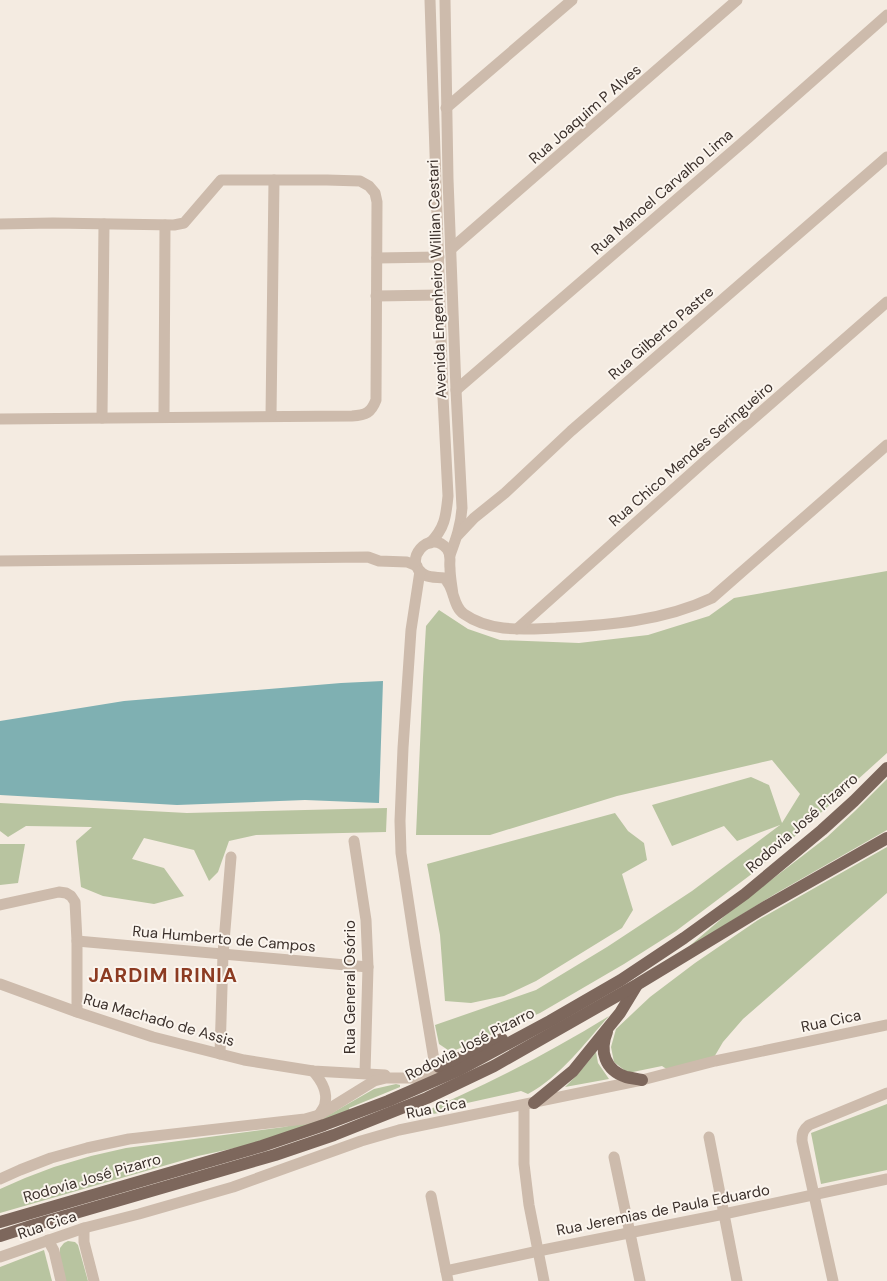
<svg xmlns="http://www.w3.org/2000/svg" width="887" height="1281" font-family="'DM Sans',sans-serif">
  <style>
    .green { fill: #b8c4a0 }
    .water { fill: #7fb0b2 }
    .lines { fill: none; stroke-linecap: round; stroke-linejoin: round }
    .minor { stroke: #cdbbac; stroke-width: 11 }
    .major { stroke: #7d675c; stroke-width: 12 }
    .labels { text-anchor: middle; stroke-width: 4; stroke-linejoin: round; paint-order: stroke }
    .street-label { font-size: 15px; fill: #3b302b; stroke: #fbf5ee }
    .district-label { font-size: 20px; font-weight: bold; letter-spacing: 1px; fill: #8c3b22; stroke: #fbf5ee }
  </style>
  <rect width="100%" height="100%" fill="#f4ebe1"/>
  <g class="green">
    <polygon points="887,571 887,753 793,838 753,873 676,931 624,964 540,1013 451,1052 439,1044 435,1025 536,990 607,947 692,891 780,825 737,841 724,826 672,846 652,805 751,777 769,785 782,823 800,794 772,760 617,796 490,835 416,835 423,677 426,626 439,610 468,629 500,640 579,643 648,635 709,616 734,598"/>
    <polygon points="887,779 887,830 775,894 686,949 727,914 827,837 855,811"/>
    <polygon points="0,803 187,813 387,808 386,832 256,835 229,841 218,872 209,881 194,850 144,838 132,859 164,868 184,896 154,904 103,896 81,887 76,841 92,827 26,826 8,837 0,831"/>
    <polygon points="615,813 628,831 644,843 647,860 622,874 633,910 622,928 536,981 504,996 471,1003 445,1001 440,935 427,864"/>
    <polygon points="0,844 25,844 18,883 0,885"/>
    <polygon points="887,847 887,893 743,1019 723,1042 713,1059 668,1070 662,1066 628,1073 614,1062 611,1047 616,1029 650,997 695,963 758,920"/>
    <path d="M609 1016C584 1044 561 1076 528 1094L521 1091 440 1109 439 1113 412 1117C480 1088 546 1055 609 1016Z"/>
    <polygon points="596,1052 598,1063 609,1079 565,1087 578,1074"/>
    <polygon points="396,1084 400,1085 400,1087 349,1108 350,1112 258,1143 198,1156 0,1213 0,1189 25,1178 54,1167 91,1156 126,1148 284,1127 319,1119 332,1113 374,1089"/>
    <polygon points="887,1104 887,1170 821,1184 811,1133"/>
    <polygon points="68,1241 75,1242 78,1245 88,1281 66,1281 60,1258 60,1248 64,1243"/>
    <polygon points="44,1250 52,1281 0,1281 0,1267"/>
  </g>
  <polygon class="water" points="383,681 379,803 305,800 177,805 0,795 0,721 124,701 341,683"/>
  <g class="lines">
    <g class="minor">
      <path d="M445 0 448 179 456 390 462 508C461 525 456 539 450 555"/>
      <polyline points="446,108 572,0"/>
      <path d="M0 224 53 223 174 225 184 223 221 180H327L360 181 369 186 375 193 377 202 376 400C371 413 366 415 352 416L0 419"/>
      <polyline points="451,249 737,0"/>
      <polyline points="377,258 439,257"/>
      <polyline points="376,296 440,295"/>
      <polyline points="456,390 749,137 887,15"/>
      <polyline points="271,416 274,180"/>
      <polyline points="164,417 165,225"/>
      <polyline points="102,418 104,224"/>
      <polyline points="458,535 474,518 505,493 571,431 887,157"/>
      <path d="M430 543C445 528 446 516 448 496L443 397 430 0"/>
      <polyline points="0,561 368,557 379,561 407,562 417,566"/>
      <path d="M453 595C452 586 450 577 450 568 449 561 452 555 447 549 430 527 400 562 425 575 431 578 438 577 444 578 455 587 452 606 464 614 491 633 525 629 556 628 609 625 663 621 712 598L887 445"/>
      <polyline points="517,629 706,460 887,302"/>
      <polyline points="354,841 366,920 368,967 365,1073"/>
      <polyline points="0,905 59,892 66,893 71,896 75,902 77,941 77,1012"/>
      <polyline points="77,941 368,967"/>
      <polyline points="0,984 77,1012 153,1037 244,1060 313,1071 385,1075"/>
      <polyline points="220,1054 223,954 231,857"/>
      <path d="M313 1071C320 1079 328 1091 325 1103 325 1107 321 1111 319 1115"/>
      <polyline points="524,1105 524,1164 529,1205 544,1281"/>
      <polyline points="709,1137 737,1281"/>
      <polyline points="614,1157 640,1281"/>
      <polyline points="0,1179 20,1170 51,1158 87,1148 129,1139 305,1119 319,1115 374,1081 386,1078 414,1078 423,1075 439,1067 434,1060 433,1054 415,945 401,853 400,821 403,748 411,630 420,571"/>
      <polyline points="431,1196 448,1281"/>
      <polyline points="84,1228 84,1242 94,1281"/>
      <polyline points="48,1240 54,1251 61,1281"/>
      <polyline points="0,1257 84,1228 139,1214 233,1187 361,1141 399,1130 642,1080 715,1061 887,1025"/>
      <polyline points="446,1271 543,1250 724,1214 887,1179"/>
      <path d="M833 1281 802 1141C802 1133 803 1130 809 1125L887 1093"/>
    </g>
    <g class="major">
      <path d="M607 1032C599 1051 605 1070 626 1077 631 1078 637 1079 642 1080"/>
      <polyline points="439,1067 502,1039"/>
      <polyline points="534,1103 573,1071 620,1013 637,985"/>
      <polyline points="0,1222 262,1146 324,1125 388,1101 459,1070 550,1021 621,980 684,938 745,894 822,830 854,801 887,768"/>
      <polyline points="0,1236 34,1225 275,1155 334,1135 427,1098 494,1066 638,984 767,906 887,838"/>
    </g>
  </g>
  <g class="labels">
    <g class="street-label">
      <text transform="translate(585 114) rotate(-41)" y="5">Rua Joaquim P Alves</text>
      <text transform="translate(662 192) rotate(-41)" y="5">Rua Manoel Carvalho Lima</text>
      <text transform="translate(437 279) rotate(-92)" y="5">Avenida Engenheiro Willian Cestari</text>
      <text transform="translate(661 333) rotate(-41)" y="5">Rua Gilberto Pastre</text>
      <text transform="translate(691 454) rotate(-41)" y="5">Rua Chico Mendes Seringueiro</text>
      <text transform="translate(802 823) rotate(-41)" y="5">Rodovia José Pizarro</text>
      <text transform="translate(224 939) rotate(5)" y="5">Rua Humberto de Campos</text>
      <text transform="translate(350 987) rotate(-90)" y="5">Rua General Osório</text>
      <text transform="translate(159 1020) rotate(16)" y="5">Rua Machado de Assis</text>
      <text transform="translate(831 1021) rotate(-12)" y="5">Rua Cica</text>
      <text transform="translate(470 1044) rotate(-27)" y="5">Rodovia José Pizarro</text>
      <text transform="translate(436 1108) rotate(-11)" y="5">Rua Cica</text>
      <text transform="translate(92 1178) rotate(-16)" y="5">Rodovia José Pizarro</text>
      <text transform="translate(663 1210) rotate(-11)" y="5">Rua Jeremias de Paula Eduardo</text>
      <text transform="translate(47 1225) rotate(-18)" y="5">Rua Cica</text>
    </g>
    <g class="district-label">
      <text x="163" y="982">JARDIM IRINIA</text>
    </g>
  </g>
</svg>
